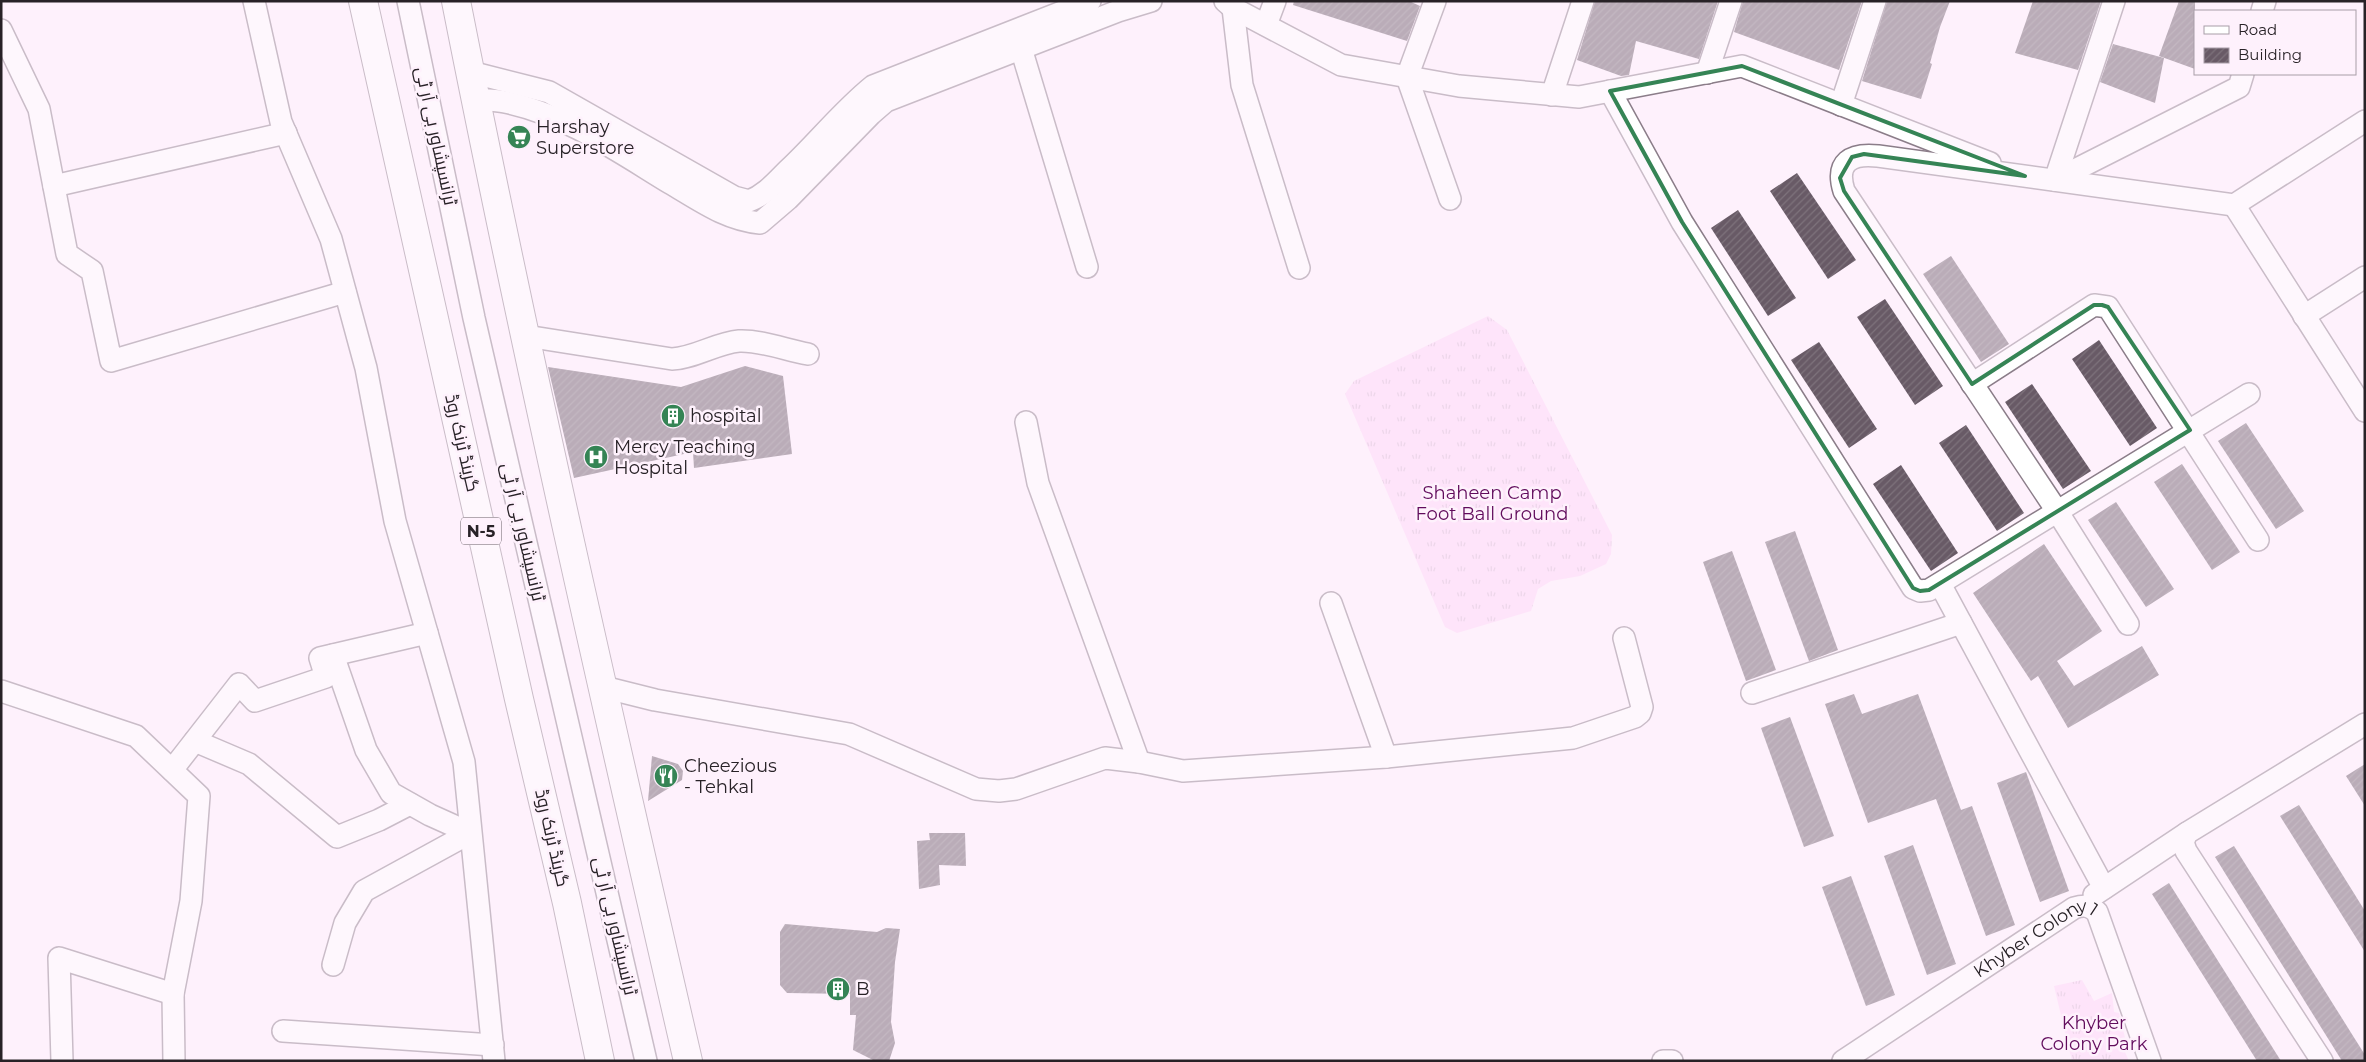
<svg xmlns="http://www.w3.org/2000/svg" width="2366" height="1062" font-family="Montserrat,Cairo,sans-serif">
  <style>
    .grass { fill: url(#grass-tufts) }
    .building { fill: url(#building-hatch) }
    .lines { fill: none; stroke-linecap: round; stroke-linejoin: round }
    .minor-casing { stroke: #8b7d89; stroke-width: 24 }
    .highway-casing { stroke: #8b7d89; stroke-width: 30 }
    .minor { stroke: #fff; stroke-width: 21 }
    .highway { stroke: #fff; stroke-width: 28 }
    .marked { fill: none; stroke: #358455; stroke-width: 4; stroke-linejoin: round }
    .labels { text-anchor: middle; stroke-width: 5; stroke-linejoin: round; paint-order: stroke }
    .shield { fill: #fef1fc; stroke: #686067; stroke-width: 1 }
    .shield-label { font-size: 16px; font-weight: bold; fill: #282227 }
    .poi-label { font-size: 18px; fill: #282227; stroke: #fef1fc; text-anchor: start }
    .street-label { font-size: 18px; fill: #282227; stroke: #fef1fc }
    .park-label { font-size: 18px; fill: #610b5c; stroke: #fef1fc }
  </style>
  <defs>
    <pattern id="grass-tufts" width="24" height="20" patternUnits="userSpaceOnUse" patternTransform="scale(1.25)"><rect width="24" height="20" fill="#fed5f8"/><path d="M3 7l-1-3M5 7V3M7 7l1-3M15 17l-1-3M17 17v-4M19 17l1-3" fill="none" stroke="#dab7d5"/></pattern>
    <pattern id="building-hatch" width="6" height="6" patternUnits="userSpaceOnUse" patternTransform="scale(1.25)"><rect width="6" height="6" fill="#685a66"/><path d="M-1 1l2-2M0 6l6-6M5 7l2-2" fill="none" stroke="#7e737c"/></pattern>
  </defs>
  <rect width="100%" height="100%" fill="#fef1fc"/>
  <g class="grass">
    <polygon points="1488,316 1507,330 1612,535 1611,554 1606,564 1580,576 1551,581 1538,589 1531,611 1457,633 1445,627 1345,394 1354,381"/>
    <polygon points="2082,980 2094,1001 2112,993 2114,1012 2119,1013 2127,1046 2124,1050 2129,1061 2072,1061 2054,986"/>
  </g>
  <g class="building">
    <polygon points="1294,1 1409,1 1420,6 1407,41 1293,5"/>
    <polygon points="1595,1 1718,1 1699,59 1636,41 1629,75 1621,76 1577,60"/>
    <polygon points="1743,1 1862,1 1839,70 1734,32"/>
    <polygon points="1887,1 1950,1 1940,27 1930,63 1932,64 1921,99 1862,81"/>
    <polygon points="2033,1 2101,1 2078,70 2015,53"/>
    <polygon points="2179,1 2195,1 2195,69 2159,56"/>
    <polygon points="2113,44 2164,58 2155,103 2100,82"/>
    <polygon points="1797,173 1856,260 1828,279 1770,191"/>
    <polygon points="1738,210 1796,298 1768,316 1711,228"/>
    <polygon points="1951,256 2009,344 1981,362 1923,274"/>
    <polygon points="1885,299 1943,386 1915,405 1857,317"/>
    <polygon points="2099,340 2157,428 2130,446 2072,359"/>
    <polygon points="1819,342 1877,429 1849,448 1791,360"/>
    <polygon points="745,366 783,376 792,454 694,468 693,452 574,478 548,367 681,387"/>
    <polygon points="2032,384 2091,471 2063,489 2005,402"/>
    <polygon points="2246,423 2304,511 2276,529 2218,441"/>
    <polygon points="1966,425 2024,513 1997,531 1939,443"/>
    <polygon points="2182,464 2240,552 2212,570 2154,482"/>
    <polygon points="1901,465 1958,553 1931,571 1873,484"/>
    <polygon points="2116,502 2174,589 2146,607 2088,520"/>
    <polygon points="1795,531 1838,650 1809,661 1765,542"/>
    <polygon points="2044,544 2102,631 2057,661 2074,686 2142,646 2159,675 2068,728 2038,676 2031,681 1973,593"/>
    <polygon points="1732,551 1776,670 1746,681 1703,562"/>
    <polygon points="1854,694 1862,714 1918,694 1961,810 1972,806 2015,925 1986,936 1936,799 1868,823 1825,704"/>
    <polygon points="1790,717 1834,836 1804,847 1761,728"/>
    <polygon points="652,756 678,764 683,771 682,780 648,801"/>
    <polygon points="2365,764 2365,806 2346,776"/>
    <polygon points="2026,772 2069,891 2040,902 1997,783"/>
    <polygon points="2299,805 2365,911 2365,952 2280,816"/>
    <polygon points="929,833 965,833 966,866 939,865 940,885 919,889 917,841 930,840"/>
    <polygon points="1913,845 1956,964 1927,975 1884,856"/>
    <polygon points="2234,846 2365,1055 2365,1061 2342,1061 2215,857"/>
    <polygon points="1851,876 1895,995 1866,1006 1822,887"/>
    <polygon points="2169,883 2281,1061 2257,1061 2152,894"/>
    <polygon points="785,924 877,932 886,928 900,929 895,962 891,1022 895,1043 889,1061 875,1061 853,1050 856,1015 850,1015 850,994 787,993 780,985 780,932"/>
  </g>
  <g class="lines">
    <g class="minor-casing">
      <g id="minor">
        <polyline points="254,1 281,122 331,239 366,368 395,521 464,762 494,1061"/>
        <polyline points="408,1 474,318 646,1061"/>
        <polyline points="1225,1 1233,8 1341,65 1459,86 1579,97 1742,66 1990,163"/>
        <polyline points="1435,1 1407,77 1450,199"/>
        <polyline points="1233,8 1242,85 1299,268"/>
        <polyline points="2262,11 2265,1"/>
        <polyline points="1266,25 1275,1"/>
        <polyline points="1,30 39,109 67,254 92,271 111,361 345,292"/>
        <polyline points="1017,35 1087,267"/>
        <path d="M470 72 549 92 734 197 749 201C765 195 776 182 788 170 817 143 842 111 873 86L1090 1"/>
        <polyline points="1707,73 1731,1"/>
        <polyline points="1610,91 1682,222 1913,588 1920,591 1929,590 2249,394"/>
        <polyline points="1552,95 1583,1"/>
        <path d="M475 99C485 100 496 100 505 102 565 114 619 152 670 183 699 200 726 220 760 223L788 199 871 114 886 101 1118 11 1151 1"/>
        <polyline points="1841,105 1875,1"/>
        <polyline points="2055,180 2239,87 2243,74"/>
        <polyline points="2055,180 2114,1"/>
        <polyline points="54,186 286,133"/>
        <polyline points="2234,205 2365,411"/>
        <polyline points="2304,316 2365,277"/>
        <path d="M526 336 672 359C695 358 716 343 739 341 761 340 786 350 808 354"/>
        <polyline points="1972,384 2094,305 2108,307 2258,540"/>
        <polyline points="1026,422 1038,483 1139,762"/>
        <polyline points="1940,584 2104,888"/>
        <polyline points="1331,603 1386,757"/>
        <path d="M2128 624 2057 511 1844 191C1835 162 1851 153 1878 156L2234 205 2365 121"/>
        <polyline points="333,655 366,750 391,793 430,815 470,833"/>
        <polyline points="603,687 655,700 849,734 976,789 999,791 1016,789 1105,758 1139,762 1183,771 1386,757 1573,738 1635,717 1640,713 1642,707 1624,638"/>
        <polyline points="1,691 136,736 199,796 191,901 173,994 174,1061"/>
        <polyline points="1752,693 1961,623"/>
        <polyline points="195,741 249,764 337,837 379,820 410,804"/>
        <polyline points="172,770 239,684 255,701 326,677 320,658 427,633"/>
        <polyline points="2094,895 2187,833"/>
        <polyline points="333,965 345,923 364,891 470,833"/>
        <polyline points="283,1031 493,1045"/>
        <polyline points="62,1061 59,958 173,994"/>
        <polyline points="1663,1061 1672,1061"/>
        <path id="s1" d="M1843 1061 2074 908C2084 905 2088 905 2097 912L2150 1061"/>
        <polyline points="2322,1061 2186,851 2183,842 2187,833 2365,724"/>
      </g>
    </g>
    <g class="highway-casing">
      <g id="highway">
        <polyline points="363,1 519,699 567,903 600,1061"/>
        <path d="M456 1C526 356 607 709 688 1061"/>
      </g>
    </g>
    <use href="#minor" class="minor"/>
    <use href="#highway" class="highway"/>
  </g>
  <path d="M0 0H2366V1062H0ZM1742 66 2025 176 1864 154 1852 157 1840 178 1844 191 1972 384 2094 305H2102L2108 307 2190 430 1929 590 1920 591 1913 588 1682 222 1610 91Z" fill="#fef1fc" fill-opacity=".55" fill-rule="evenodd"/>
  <path class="marked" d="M1742 66 2025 176 1864 154 1852 157 1840 178 1844 191 1972 384 2094 305H2102L2108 307 2190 430 1929 590 1920 591 1913 588 1682 222 1610 91Z"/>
  <defs>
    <g id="supermarket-disc" transform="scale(1.25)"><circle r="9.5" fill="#358455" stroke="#fef1fc"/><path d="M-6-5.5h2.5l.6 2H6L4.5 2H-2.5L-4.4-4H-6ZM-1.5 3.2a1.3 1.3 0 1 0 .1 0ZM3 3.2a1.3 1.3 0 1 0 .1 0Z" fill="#fff"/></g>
    <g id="building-disc" transform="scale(1.25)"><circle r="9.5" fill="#358455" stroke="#fef1fc"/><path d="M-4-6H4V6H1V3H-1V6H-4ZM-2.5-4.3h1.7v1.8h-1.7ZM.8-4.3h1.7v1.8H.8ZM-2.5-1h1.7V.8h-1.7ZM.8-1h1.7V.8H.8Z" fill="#fff"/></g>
    <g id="hospital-disc" transform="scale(1.25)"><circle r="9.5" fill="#358455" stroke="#fef1fc"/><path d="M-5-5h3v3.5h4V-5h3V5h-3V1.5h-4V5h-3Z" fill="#fff"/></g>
    <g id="restaurant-disc" transform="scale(1.25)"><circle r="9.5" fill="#358455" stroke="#fef1fc"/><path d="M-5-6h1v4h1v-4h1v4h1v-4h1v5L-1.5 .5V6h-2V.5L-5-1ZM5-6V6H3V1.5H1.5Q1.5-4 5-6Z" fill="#fff"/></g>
  </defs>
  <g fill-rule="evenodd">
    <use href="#supermarket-disc" x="519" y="137"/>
    <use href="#building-disc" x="673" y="416"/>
    <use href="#hospital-disc" x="596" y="457"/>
    <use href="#restaurant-disc" x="666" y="776"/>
    <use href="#building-disc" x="838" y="989"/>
  </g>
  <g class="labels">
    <rect class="shield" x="461" y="517.5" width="40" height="27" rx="4"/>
    <g class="shield-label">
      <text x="481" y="537">N-5</text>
    </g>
    <g class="poi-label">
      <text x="536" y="133">Harshay<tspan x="536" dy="21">Superstore</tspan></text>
      <text x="690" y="422">hospital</text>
      <text x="614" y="453">Mercy Teaching<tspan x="614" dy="21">Hospital</tspan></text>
      <text x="684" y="772">Cheezious<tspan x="684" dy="21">- Tehkal</tspan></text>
      <text x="856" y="995">B</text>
    </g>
    <g class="street-label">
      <text transform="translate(436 136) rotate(78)" y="6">ٹرانسپشاور بی آر ٹی</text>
      <text transform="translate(462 443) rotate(77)" y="6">گرینڈ ٹرنک روڈ</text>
      <text transform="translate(523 532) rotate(77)" y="6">ٹرانسپشاور بی آر ٹی</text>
      <text transform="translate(552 838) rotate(77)" y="6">گرینڈ ٹرنک روڈ</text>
      <text transform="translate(615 926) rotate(77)" y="6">ٹرانسپشاور بی آر ٹی</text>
      <text dy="6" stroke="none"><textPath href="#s1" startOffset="230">Khyber Colony 1</textPath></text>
    </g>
    <g class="park-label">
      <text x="1492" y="499">Shaheen Camp<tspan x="1492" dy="21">Foot Ball Ground</tspan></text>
      <text x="2094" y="1029">Khyber<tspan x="2094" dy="21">Colony Park</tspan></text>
    </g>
  </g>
  <rect width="2366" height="1062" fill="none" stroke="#282227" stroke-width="5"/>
  <rect x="2194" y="10" width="162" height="65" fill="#fef1fc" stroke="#a89ea7"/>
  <rect x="2204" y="26" width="25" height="8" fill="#ffffff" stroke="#a89ea7"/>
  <text x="2238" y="35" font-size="15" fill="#282227">Road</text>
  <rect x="2204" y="48" width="25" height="15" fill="url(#building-hatch)" stroke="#a89ea7"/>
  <text x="2238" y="60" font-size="15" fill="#282227">Building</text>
</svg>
